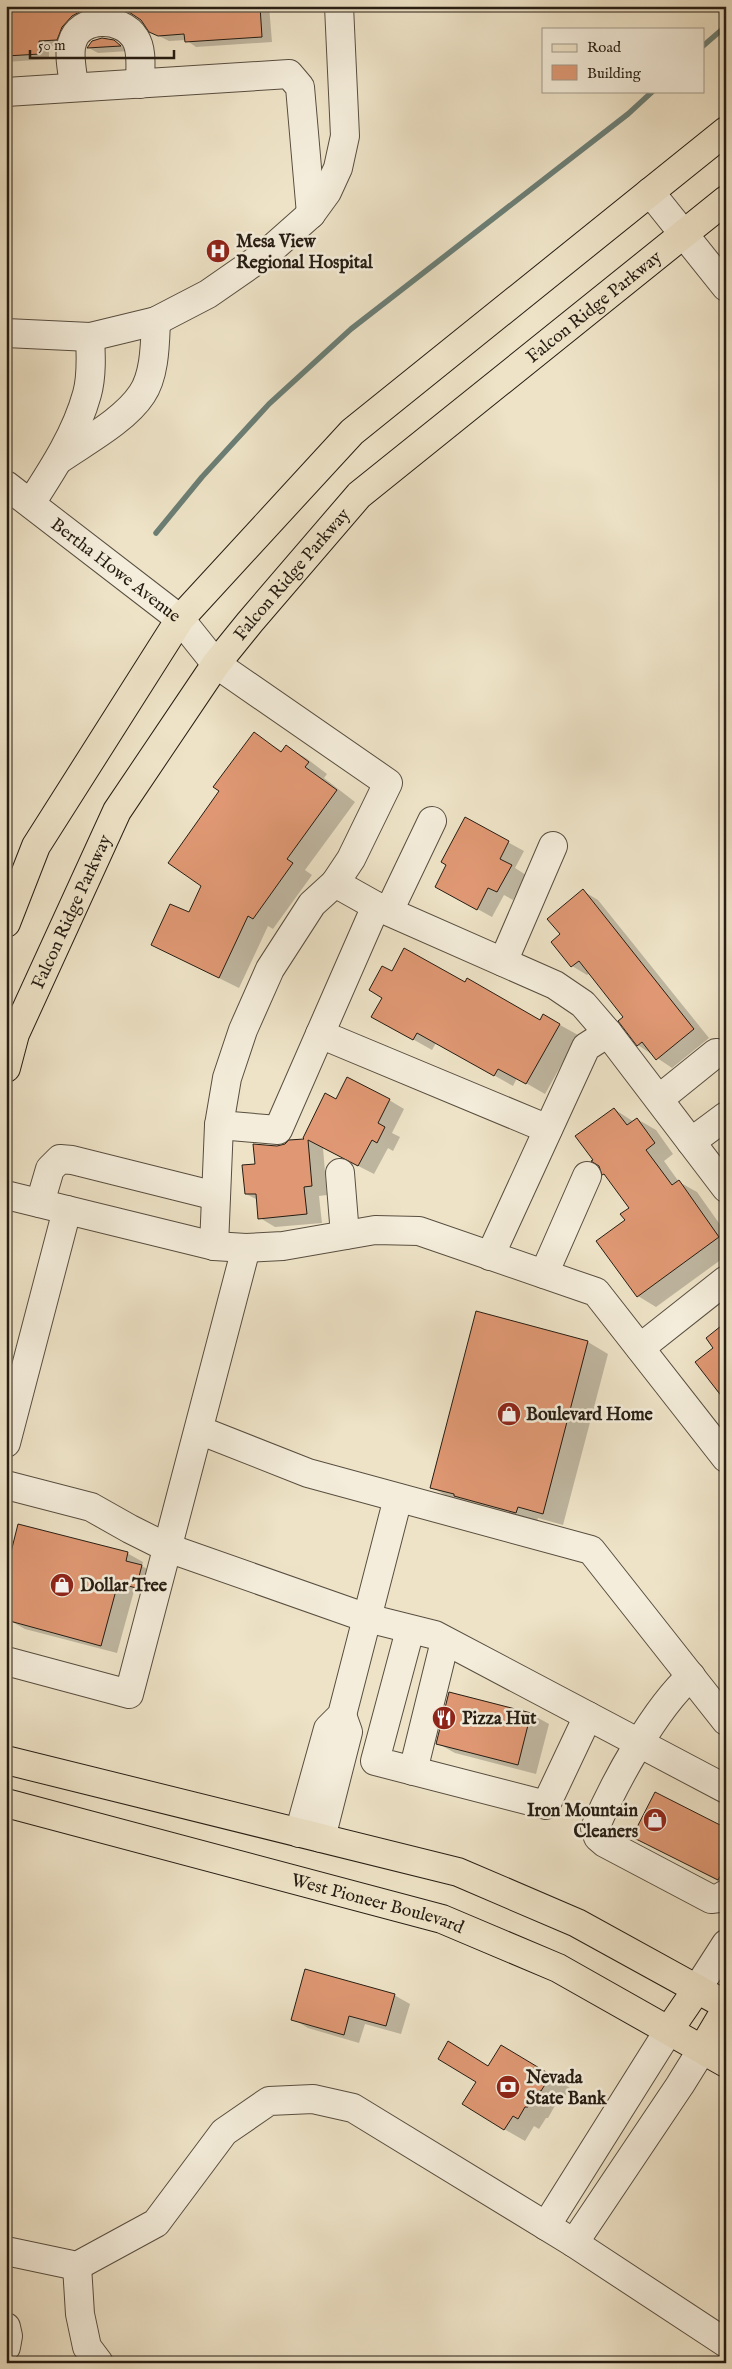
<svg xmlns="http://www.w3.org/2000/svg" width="732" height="2369" font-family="'IM FELL English',serif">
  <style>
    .shadow { fill: #0003 }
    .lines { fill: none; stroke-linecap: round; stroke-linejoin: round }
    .stream { stroke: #6b7e75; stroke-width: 5.5 }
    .building { fill: #df9873; stroke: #261d13 }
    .minor-casing { stroke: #584e40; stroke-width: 30 }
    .major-casing { stroke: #261d13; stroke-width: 30 }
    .minor { stroke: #f4eddb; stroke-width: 28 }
    .major { stroke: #eee3c7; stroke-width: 28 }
    .labels { text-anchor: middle; stroke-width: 5; stroke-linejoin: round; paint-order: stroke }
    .poi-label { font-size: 18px; font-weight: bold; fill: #261d13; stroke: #f4eddb; text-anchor: start }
    .street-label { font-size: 18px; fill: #261d13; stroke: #f4eddb }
  </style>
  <rect width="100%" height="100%" fill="#eee3c7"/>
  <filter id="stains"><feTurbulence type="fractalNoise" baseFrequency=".004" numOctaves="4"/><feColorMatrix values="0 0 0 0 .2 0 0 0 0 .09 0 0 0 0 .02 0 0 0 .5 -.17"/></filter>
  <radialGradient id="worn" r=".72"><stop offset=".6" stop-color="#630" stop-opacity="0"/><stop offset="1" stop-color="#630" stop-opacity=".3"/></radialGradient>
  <g class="shadow">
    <polygon points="6,6 269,6 272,42 196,47 186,40 169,41 161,37 150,31 137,16 127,13 110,12 67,45 49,46 49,59 6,62"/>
    <polygon points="114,41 129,51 98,53 89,48"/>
    <polygon points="254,734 283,752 287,747 306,758 327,774 324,778 355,802 305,870 312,875 273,929 268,926 239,988 152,945 190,914 202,886 221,791"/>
    <polygon points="466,819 524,851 515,868 526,875 513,900 504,895 492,917 452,895 448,864"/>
    <polygon points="583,891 598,900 709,1038 672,1068 638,1045 625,1017 590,973 587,975 572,966 562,935"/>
    <polygon points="392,973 465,984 541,1022 544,1016 578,1035 545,1094 517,1078 513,1086 436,1043 432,1050 391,1027 383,997"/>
    <polygon points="389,1100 404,1109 392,1133 400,1137 393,1151 388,1148 374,1174 323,1148 327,1195 319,1196 322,1223 275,1227 260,1218 258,1200 246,1194 256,1165 277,1147 308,1139 337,1101"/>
    <polygon points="614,1109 634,1122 637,1119 656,1130 673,1154 664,1161 679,1182 697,1192 726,1233 726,1256 656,1307 638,1296 626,1220 631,1208 608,1177 603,1174 600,1166"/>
    <polygon points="588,1342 608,1354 563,1525 538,1518 536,1524 452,1499 431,1487"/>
    <polygon points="127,1553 143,1562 142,1566 157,1575 152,1596 134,1591 117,1653 25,1629 9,1620"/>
    <polygon points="450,1693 531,1714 549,1724 536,1774 455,1753 437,1743"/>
    <polygon points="726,1830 726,1885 634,1837"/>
    <polygon points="394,1995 410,2004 401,2034 365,2024 359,2043 308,2028 293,2019"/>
    <polygon points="521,2058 570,2088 561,2102 557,2102 548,2118 546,2118 539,2129 534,2126 525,2141 504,2129"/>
  </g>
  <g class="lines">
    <g class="stream">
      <polyline points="703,46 726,26"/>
      <polyline points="156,533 202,477 269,404 351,329 628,114 653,91"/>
    </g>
  </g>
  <g class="building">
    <polygon points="6,6 260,6 262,37 185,42 184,34 158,36 149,32 141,20 129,12 116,8 99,7 85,9 72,16 62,27 57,40 39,41 40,54 6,56"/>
    <polygon points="102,38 114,40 121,46 87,48 92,41"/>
    <polygon points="254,732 281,752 286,745 309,762 305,767 337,790 287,859 293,863 253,919 248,916 219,978 151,945 170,904 189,912 201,886 168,863 219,791 213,787"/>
    <polygon points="465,817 509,841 500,859 512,865 497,892 488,888 477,910 435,887 446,865 441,862"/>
    <polygon points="583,889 694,1029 656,1060 642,1042 637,1046 618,1021 623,1017 579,961 571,967 551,942 560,934 547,919"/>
    <polygon points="404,948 465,982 467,978 540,1020 543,1014 560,1024 526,1084 498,1069 494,1076 417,1033 413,1040 371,1017 382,998 369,990 382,966 392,971"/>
    <polygon points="347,1077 390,1099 378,1123 385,1127 377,1143 372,1140 358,1166 308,1140 312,1186 304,1187 307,1214 258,1219 256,1194 245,1194 242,1165 255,1164 253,1144 277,1146 285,1144 289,1140 304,1139 303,1138 325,1093 336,1099"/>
    <polygon points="614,1108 627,1125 637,1118 655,1143 646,1150 672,1185 679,1180 719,1237 637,1297 596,1241 625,1220 620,1214 629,1208 604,1174 602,1175 599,1166 591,1161 593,1160 575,1136"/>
    <polygon points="476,1311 588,1341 543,1514 518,1507 516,1513 454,1496 454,1494 430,1488"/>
    <polygon points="726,1322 726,1402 695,1362 713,1348 706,1338"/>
    <polygon points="18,1524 128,1552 126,1561 142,1565 136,1588 118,1583 101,1646 6,1620 6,1572"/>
    <polygon points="449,1692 531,1713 518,1765 436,1744"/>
    <polygon points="655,1792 726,1828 726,1866 718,1880 632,1837"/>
    <polygon points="305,1969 395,1994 386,2026 349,2016 344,2035 291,2020"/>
    <polygon points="448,2041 488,2066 501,2045 551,2075 541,2091 537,2091 528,2107 525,2107 518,2119 513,2116 504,2130 462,2104 476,2082 438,2059"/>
  </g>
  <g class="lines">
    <g class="minor-casing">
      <g id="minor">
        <path d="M74 86C73 74 68 55 72 43 79 16 122 16 135 38 143 50 140 70 140 84"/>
        <polyline points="6,92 289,74 300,87 311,214"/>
        <polyline points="650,192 726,287"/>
        <polyline points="6,333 90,337 156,321 208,294 267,253 311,214 327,192 338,168 345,136 339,6"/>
        <path d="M60 459C86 441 125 420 142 394 155 375 155 343 156 321"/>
        <path id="s1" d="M6 485 180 619 216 664 388 783 351 859 335 883 312 904 270 969 243 1030 227 1078 219 1125 214 1246"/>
        <path d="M31 503C53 469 76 434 87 394 92 376 91 355 90 337"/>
        <polyline points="335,883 376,906 555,985 583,1004 608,1033 726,1188"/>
        <polyline points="389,911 432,821"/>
        <polyline points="503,962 553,846"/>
        <polyline points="320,1034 548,1129"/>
        <polyline points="659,1099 716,1053"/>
        <polyline points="219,1125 278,1130 376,906"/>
        <polyline points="691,1142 726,1116"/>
        <polyline points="340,1173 345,1235"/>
        <polyline points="6,1195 214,1246 246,1248 283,1246 375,1230 419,1231 596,1292 726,1458"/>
        <polyline points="40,1203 50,1169 60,1159 72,1160 216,1196"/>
        <polyline points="490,1256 586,1047 608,1033"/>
        <polyline points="544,1274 587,1176"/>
        <polyline points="640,1348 726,1280"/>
        <polyline points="199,1430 308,1473 591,1550 726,1721"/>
        <polyline points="6,1443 67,1210"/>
        <polyline points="6,1485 91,1507 130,1529 168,1548 367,1618 435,1635 726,1789"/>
        <polyline points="410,1630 375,1761 546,1805 588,1716"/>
        <polyline points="6,1661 129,1694 246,1248"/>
        <path d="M691 1676C655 1708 614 1783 595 1828L598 1837 605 1843 711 1899 719 1898 726 1894"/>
        <polyline points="413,1771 445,1641"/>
        <polyline points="299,1833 328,1729 342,1715 398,1498"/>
        <polyline points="321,1838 348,1732 342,1715"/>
        <polyline points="697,1989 726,1944"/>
        <polyline points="546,2226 669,2030"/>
        <polyline points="574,2243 680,2085 703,2048"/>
        <polyline points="6,2251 77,2266 156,2223 224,2132 269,2101 313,2099 353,2108 574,2243 726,2343"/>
        <polyline points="77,2266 80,2314 87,2347 99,2363"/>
        <polyline points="6,2327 8,2336 6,2347"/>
      </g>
    </g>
    <g class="major-casing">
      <g id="major">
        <polyline points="6,923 36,846 180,619 352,432 726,131"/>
        <path id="s2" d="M6 1068 15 1034 117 811 216 664 250 622 359 495 726 200"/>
        <polyline points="6,1760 458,1872 577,1923 726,2005"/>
        <path id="s3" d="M6 1803 442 1919 558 1968 726 2063"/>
        <polyline points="669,2030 697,1989"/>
        <polyline points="703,2048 726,2009"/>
      </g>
    </g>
    <use href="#minor" class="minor"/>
    <use href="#major" class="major"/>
  </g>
  <defs>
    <g id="hospital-disc" transform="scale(1.25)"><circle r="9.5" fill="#8f2418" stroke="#f4eddb"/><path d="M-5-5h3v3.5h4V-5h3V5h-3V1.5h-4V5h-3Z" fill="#fff"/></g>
    <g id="shop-disc" transform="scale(1.25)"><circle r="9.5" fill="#8f2418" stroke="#f4eddb"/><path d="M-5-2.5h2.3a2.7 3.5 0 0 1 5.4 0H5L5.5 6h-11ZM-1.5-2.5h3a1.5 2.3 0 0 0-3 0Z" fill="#fff"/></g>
    <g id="restaurant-disc" transform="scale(1.25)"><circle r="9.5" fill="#8f2418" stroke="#f4eddb"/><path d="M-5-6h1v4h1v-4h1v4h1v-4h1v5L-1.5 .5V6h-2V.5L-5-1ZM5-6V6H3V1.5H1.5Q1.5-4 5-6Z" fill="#fff"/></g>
    <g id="bank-disc" transform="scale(1.25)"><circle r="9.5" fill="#8f2418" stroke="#f4eddb"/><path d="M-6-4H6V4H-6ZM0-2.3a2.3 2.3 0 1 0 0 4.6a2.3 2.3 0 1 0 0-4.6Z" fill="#fff"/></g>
  </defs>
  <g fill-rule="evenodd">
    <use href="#hospital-disc" x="218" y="251"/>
    <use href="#shop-disc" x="509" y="1414"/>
    <use href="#shop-disc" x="62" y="1585"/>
    <use href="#restaurant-disc" x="444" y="1718"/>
    <use href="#shop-disc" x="655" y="1820"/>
    <use href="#bank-disc" x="508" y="2087"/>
  </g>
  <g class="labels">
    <g class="poi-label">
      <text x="236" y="247">Mesa View<tspan x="236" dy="21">Regional Hospital</tspan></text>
      <text x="526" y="1420">Boulevard Home</text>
      <text x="80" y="1591">Dollar Tree</text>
      <text x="462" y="1724">Pizza Hut</text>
      <text x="638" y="1816" text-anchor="end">Iron Mountain<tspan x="638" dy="21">Cleaners</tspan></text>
      <text x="526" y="2083">Nevada<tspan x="526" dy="21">State Bank</tspan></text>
    </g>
    <g class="street-label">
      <text dy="6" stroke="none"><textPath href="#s2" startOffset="980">Falcon Ridge Parkway</textPath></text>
      <text dy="6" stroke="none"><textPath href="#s1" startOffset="139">Bertha Howe Avenue</textPath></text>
      <text dy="6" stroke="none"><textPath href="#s2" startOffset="575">Falcon Ridge Parkway</textPath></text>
      <text dy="6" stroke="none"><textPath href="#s2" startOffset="170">Falcon Ridge Parkway</textPath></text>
      <text dy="6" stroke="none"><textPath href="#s3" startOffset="385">West Pioneer Boulevard</textPath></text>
    </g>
  </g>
  <rect width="732" height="2369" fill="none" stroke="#eee3c7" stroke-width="25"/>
  <rect x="8" y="8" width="717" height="2354" fill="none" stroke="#261d13" stroke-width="2.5"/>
  <rect x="12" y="12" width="707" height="2344" fill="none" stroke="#261d13"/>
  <rect x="542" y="28" width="162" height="65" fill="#f4eddb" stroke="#a29a8b"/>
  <rect x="552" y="44" width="25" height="8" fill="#eee3c7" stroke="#a29a8b"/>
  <text x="587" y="52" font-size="15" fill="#261d13">Road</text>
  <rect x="552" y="65" width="25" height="15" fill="#df9873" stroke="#a29a8b"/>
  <text x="587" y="78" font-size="15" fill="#261d13">Building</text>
  <path d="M30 50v8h144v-8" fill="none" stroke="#261d13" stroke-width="2.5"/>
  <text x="38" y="50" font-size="15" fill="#261d13" stroke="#f4eddb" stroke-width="4" paint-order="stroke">50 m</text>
  <rect width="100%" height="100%" filter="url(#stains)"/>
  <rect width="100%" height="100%" fill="url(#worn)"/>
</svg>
